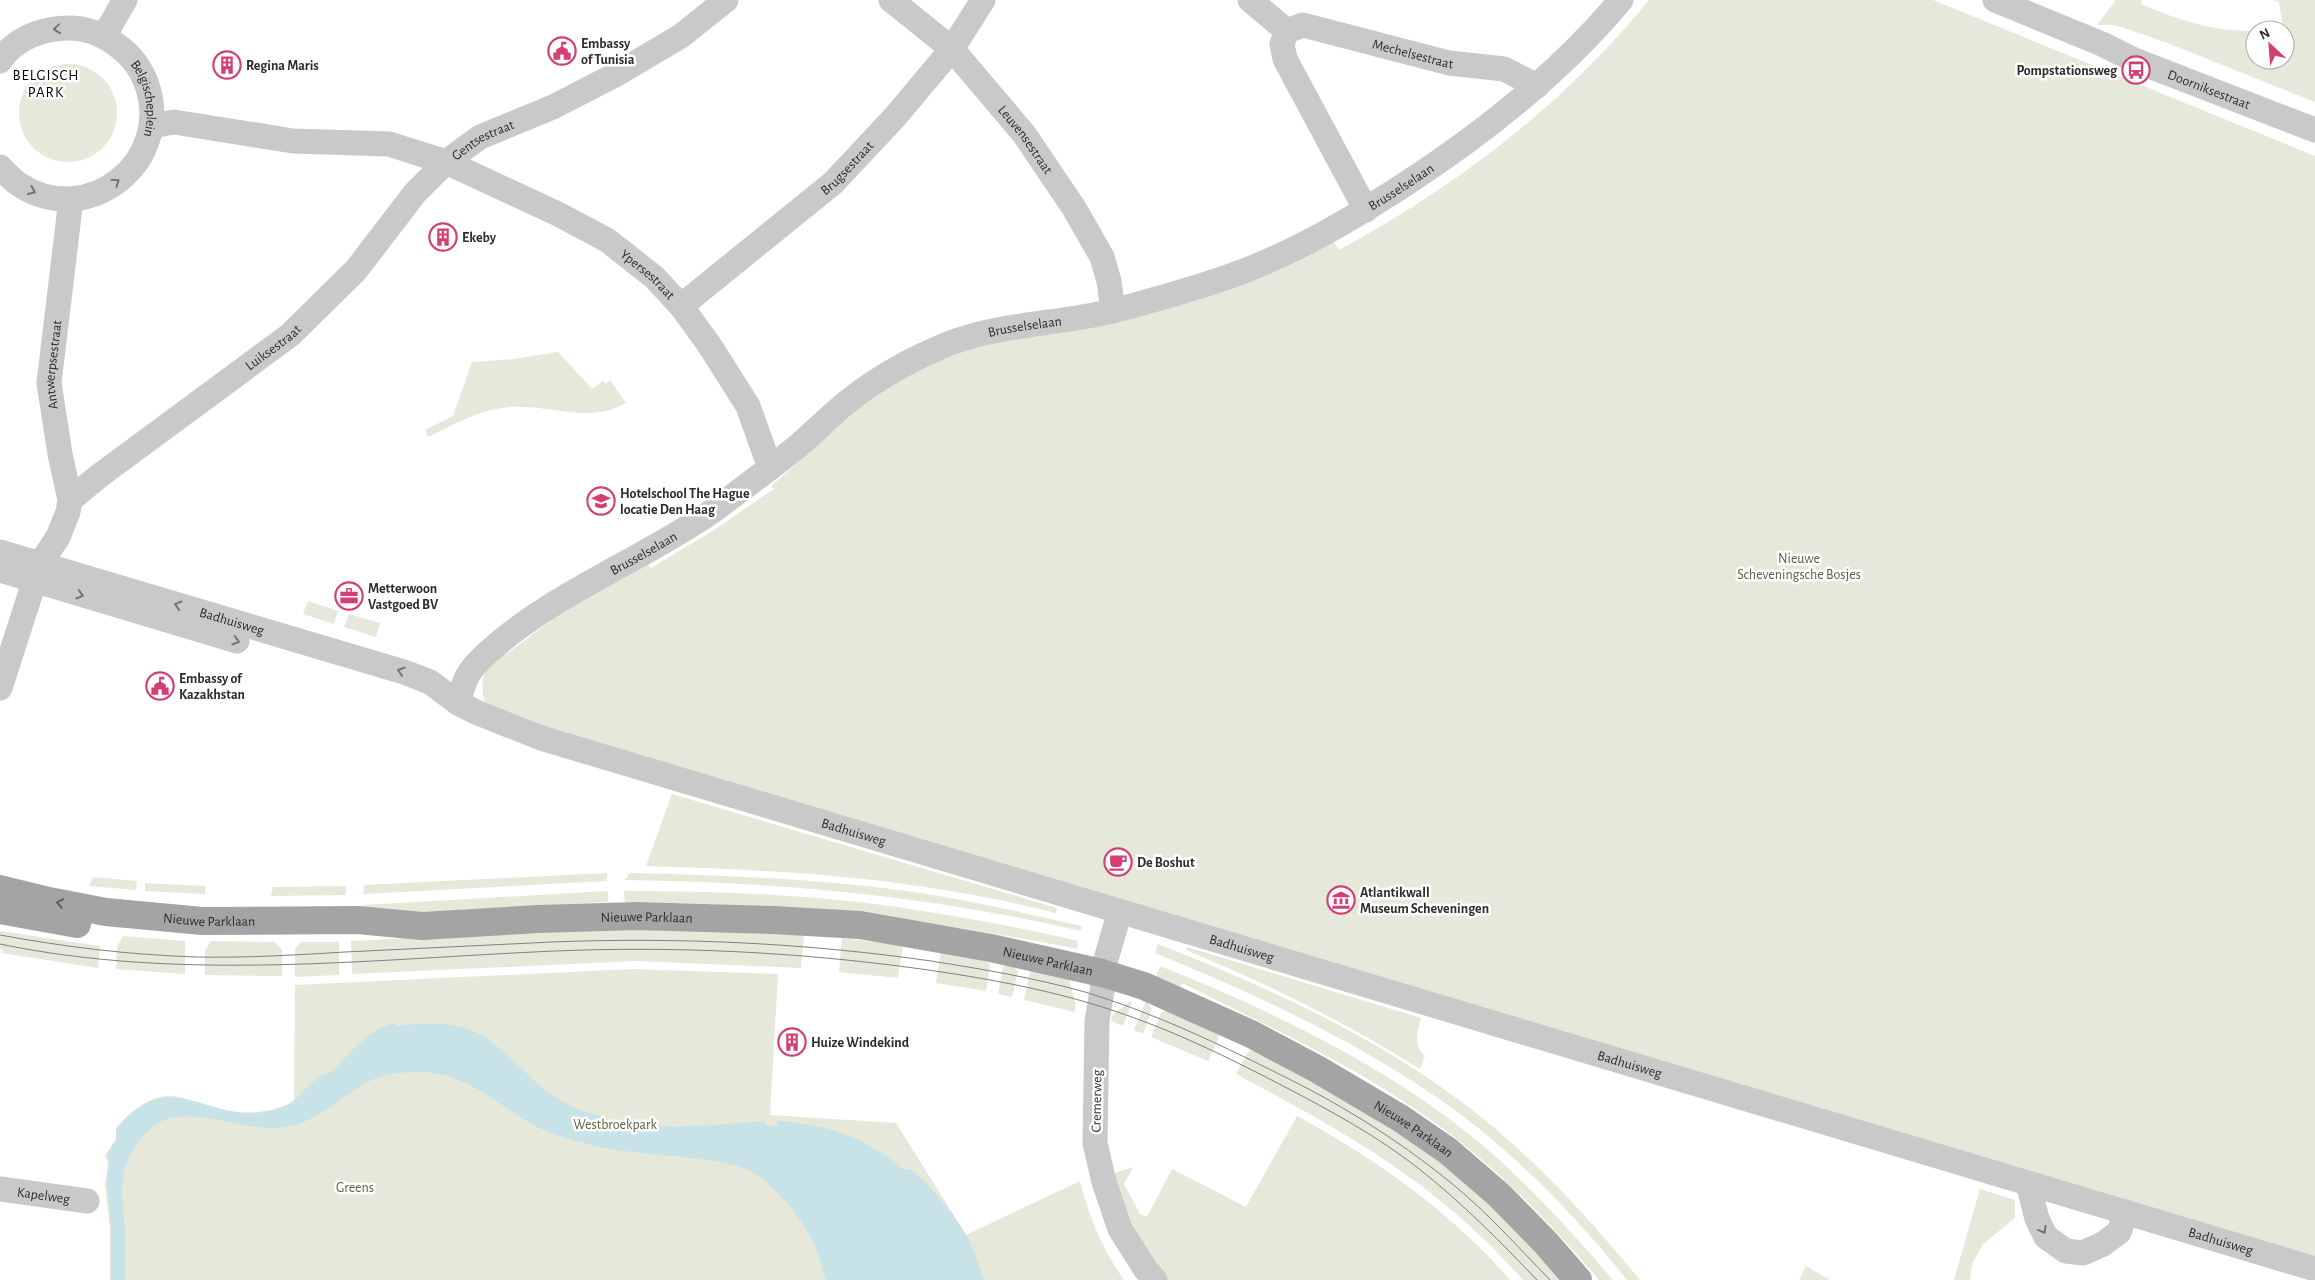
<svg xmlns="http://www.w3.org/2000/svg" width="2315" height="1280" font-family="'Alegreya Sans',sans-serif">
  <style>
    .green { fill: #e6e8da }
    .water { fill: #c8e3e7 }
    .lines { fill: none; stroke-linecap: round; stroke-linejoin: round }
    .minor { stroke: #c9c9c9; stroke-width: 25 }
    .major { stroke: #a4a4a4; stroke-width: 28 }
    .tram { stroke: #818181; stroke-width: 1 }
    .oneway { stroke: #737373 }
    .oneway2 { stroke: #5c5c5c }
    .labels { text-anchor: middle; stroke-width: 5; stroke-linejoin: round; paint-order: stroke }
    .poi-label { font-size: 14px; font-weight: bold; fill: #2c2c2c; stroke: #fff; text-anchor: start }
    .street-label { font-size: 14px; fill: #2c2c2c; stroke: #fff }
    .park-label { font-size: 14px; fill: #59623e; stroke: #fff }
    .neighbourhood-label { font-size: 15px; letter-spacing: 1px; fill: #000; stroke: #fff }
  </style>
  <rect width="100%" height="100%" fill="#fff"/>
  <g class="green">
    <path d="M1649 0H1933L2315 156V1261L546 727 485 703C478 677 485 671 501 651L505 655 568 608 648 565 651 568 714 530 774 489 771 486C799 463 824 437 852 415 893 380 942 357 994 342L1150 314 1201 299 1334 242 1339 250C1457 186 1565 104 1649 0Z"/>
    <path d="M2116 0H2142L2141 4C2177 20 2215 32 2255 31V60H2285V30H2271L2283 28 2279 2 2273 0H2315V102L2165 42 2115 25H2097Z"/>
    <circle cx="68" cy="113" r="49"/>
    <path d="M558 352 592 389 603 381 606 384 610 380 626 403C586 426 545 401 502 408 476 411 452 426 428 437L425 430 453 416 472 362 514 359Z"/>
    <polygon points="308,601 338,611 334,624 303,614"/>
    <polygon points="349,614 380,623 376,637 344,627"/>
    <path d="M672 794 1057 908 1056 913C1023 905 989 897 956 892 854 874 749 869 646 866Z"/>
    <polygon points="607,873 607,881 363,894 364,885"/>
    <path d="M630 873C722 875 815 879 907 891 966 899 1024 913 1082 926L1081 931C931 896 779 882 625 880Z"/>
    <polygon points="93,877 137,881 136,890 89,886"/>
    <polygon points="145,883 205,886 205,894 145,891"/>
    <polygon points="346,886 346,895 271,896 273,887"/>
    <polygon points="608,891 608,902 364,915 363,905"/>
    <path d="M624 891C723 891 825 895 922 911 975 919 1027 929 1078 941L1077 949C926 918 780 903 625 902Z"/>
    <polygon points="634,927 804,935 801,968 637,961 352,974 351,941"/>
    <polygon points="0,931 100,946 98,968 2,953 3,949 0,949"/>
    <polygon points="123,936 185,941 185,974 116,969 117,947"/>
    <polygon points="842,938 903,945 898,978 839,972"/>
    <polygon points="211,941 274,942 282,950 282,976 205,975 205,951"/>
    <polygon points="301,942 339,942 339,975 295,977 295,949"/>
    <path d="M1158 944C1269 988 1381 1038 1476 1113 1537 1161 1590 1219 1640 1280H1627C1578 1218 1514 1152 1449 1106 1358 1041 1257 995 1155 953Z"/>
    <path d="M1187 947 1421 1018C1417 1033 1413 1044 1425 1056L1420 1069C1345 1022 1268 984 1186 950Z"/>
    <polygon points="941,951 984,958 990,965 986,991 936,983"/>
    <polygon points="1010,963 1018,971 1012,997 998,994 1003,967"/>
    <path d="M1160 966C1268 1009 1385 1065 1475 1139 1526 1181 1570 1230 1613 1280H1599C1550 1223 1499 1169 1438 1125 1359 1067 1269 1027 1182 983L1180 987 1156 977Z"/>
    <path d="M1037 968 1071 976C1068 989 1078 1000 1075 1012L1024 1000 1030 972Z"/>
    <path d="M632 969 778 974 770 1115 896 1123 966 1235 1080 1181C1089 1217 1103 1250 1124 1280H110V1229L105 1184 108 1164 105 1155 116 1140V1129C127 1114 146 1098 166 1096 180 1095 191 1101 204 1105 233 1115 267 1116 294 1101L295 985Z"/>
    <polygon points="1130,1001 1132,1002 1123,1026 1111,1021 1112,1016"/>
    <polygon points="1146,1001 1152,1009 1143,1034 1134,1030"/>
    <polygon points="1167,1009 1217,1030 1219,1038 1208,1061 1151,1037 1161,1013"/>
    <path d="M1256 1049 1393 1125 1487 1197 1565 1280H1523C1439 1184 1347 1133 1236 1074L1248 1052Z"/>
    <path d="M1297 1116C1376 1159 1451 1212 1510 1280H1166L1134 1235 1111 1174 1133 1167 1124 1184 1140 1214 1147 1217 1172 1169 1246 1207Z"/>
    <polygon points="1980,1189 2015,1200 2015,1218 1983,1244 1972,1264 1970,1280 1954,1280"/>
    <polygon points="1806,1266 1830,1280 1799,1280"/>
  </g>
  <path class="water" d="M395 1023 396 1026C418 1023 439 1022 461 1027 492 1034 516 1065 539 1085 553 1097 571 1107 589 1113 646 1134 706 1125 765 1121L766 1125 777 1126 778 1121C831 1125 864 1137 905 1170L910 1169C926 1179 961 1223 969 1240 975 1253 979 1267 984 1280H826C822 1270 820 1259 816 1249 806 1223 775 1184 750 1171 736 1164 720 1162 705 1160 660 1153 613 1154 571 1139 557 1135 544 1131 531 1124 494 1102 465 1072 418 1072 403 1072 382 1074 368 1082 336 1100 312 1128 273 1128 235 1129 176 1099 147 1132 117 1165 121 1188 125 1228 126 1245 125 1263 125 1280H111V1229L107 1183 109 1162 107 1154 116 1139V1129C173 1060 208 1128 274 1110 298 1104 301 1090 319 1077 323 1074 329 1074 332 1071 336 1068 339 1063 343 1060 357 1045 374 1028 395 1023Z"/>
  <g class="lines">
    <g class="minor">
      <path id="s1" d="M891 0 952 49 1024 134 1074 208 1102 257 1109 281 1113 311"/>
      <path id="s2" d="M1250 0 1287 31 1303 25 1449 63 1504 69 1537 86"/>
      <path id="s3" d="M1995 0 2102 44 2134 60 2315 130"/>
      <polyline points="1287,31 1282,44 1285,59 1366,210"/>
      <polyline points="104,36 125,0"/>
      <path id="s4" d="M0 61C15 38 43 28 69 28 88 28 104 35 118 46 132 56 141 68 147 85 173 162 88 229 20 185 13 181 6 173 0 167"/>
      <path id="s5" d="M152 126 174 122 293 141 389 144 446 162 480 137 553 107 615 75 681 36 726 0"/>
      <path id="s6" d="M681 306 833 183 894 118 952 49 983 0"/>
      <path id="s7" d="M70 500 99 476 290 335 356 270 415 193 446 162 558 214 607 240 654 277 681 306 708 343 748 406 770 468"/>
      <path id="s8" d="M0 552 404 672 430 682 458 703 478 713 541 738 2315 1269"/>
      <polyline points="0,570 237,641"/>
      <path id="s9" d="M0 688 40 564 58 537 68 512 70 500 60 454 49 383 71 199"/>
      <path id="s10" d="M458 703C465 679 466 673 485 655 552 593 640 562 714 510 742 489 771 468 798 446 812 434 825 421 839 409 867 385 900 365 934 350 996 321 1060 326 1124 308 1165 297 1205 286 1244 271 1301 249 1353 218 1404 185 1484 133 1559 74 1621 0"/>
      <polyline points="1120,911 1102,973 1103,985 1097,1021 1095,1143 1104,1182 1120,1229 1146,1270 1155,1280"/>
      <polyline points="2028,1183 2037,1219 2046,1237 2066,1251 2083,1253 2103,1244 2119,1232 2126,1212"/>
      <path id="s11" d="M0 1189 87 1201"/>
    </g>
    <g class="major">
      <path id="s12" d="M0 889 49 901 106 912 202 921 357 920 422 926 538 919 637 916 773 920 860 925 991 948 1102 973 1144 986 1251 1034 1317 1069 1400 1118 1448 1151 1499 1195 1546 1243 1578 1280"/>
      <polyline points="0,910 77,924"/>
    </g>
    <g class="tram">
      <path d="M0 935C65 947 131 955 197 957 246 958 296 955 345 952 414 949 483 945 552 942 678 937 806 943 931 961 982 969 1035 978 1085 992 1151 1012 1213 1041 1275 1072 1337 1102 1396 1138 1450 1182 1486 1211 1517 1246 1550 1280"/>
      <path d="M0 944C183 982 370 959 555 951 675 946 795 952 914 968 986 978 1060 991 1129 1016 1183 1035 1235 1061 1285 1087 1331 1111 1377 1136 1418 1168 1461 1202 1499 1240 1537 1280"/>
    </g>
  </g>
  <defs><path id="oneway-chevron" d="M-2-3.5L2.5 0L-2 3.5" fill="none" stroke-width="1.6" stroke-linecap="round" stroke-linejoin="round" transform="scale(1.25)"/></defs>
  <g class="oneway">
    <use href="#oneway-chevron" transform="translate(57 29) rotate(174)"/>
    <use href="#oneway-chevron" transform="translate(116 182) rotate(-35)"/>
    <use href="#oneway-chevron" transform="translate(32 191) rotate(24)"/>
    <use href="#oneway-chevron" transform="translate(80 595) rotate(17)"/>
    <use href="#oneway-chevron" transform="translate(178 605) rotate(-163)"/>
    <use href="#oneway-chevron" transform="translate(236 641) rotate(16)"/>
    <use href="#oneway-chevron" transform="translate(401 671) rotate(-162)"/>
    <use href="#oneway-chevron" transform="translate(2043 1230) rotate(61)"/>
  </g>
  <use class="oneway2" href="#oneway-chevron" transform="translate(60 903) rotate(-169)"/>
  <defs>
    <g id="civic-ring" transform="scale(1.4375)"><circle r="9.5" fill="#fff" stroke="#d33e73" stroke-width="1.5"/><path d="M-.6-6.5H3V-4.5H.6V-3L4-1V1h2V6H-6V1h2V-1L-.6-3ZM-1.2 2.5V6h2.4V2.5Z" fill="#d33e73"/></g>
    <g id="building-ring" transform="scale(1.4375)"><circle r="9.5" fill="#fff" stroke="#d33e73" stroke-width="1.5"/><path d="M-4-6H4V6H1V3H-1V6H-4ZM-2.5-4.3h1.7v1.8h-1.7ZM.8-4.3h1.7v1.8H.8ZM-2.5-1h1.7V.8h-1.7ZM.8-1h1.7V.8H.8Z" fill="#d33e73"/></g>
    <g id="bus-ring" transform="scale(1.4375)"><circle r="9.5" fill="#fff" stroke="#d33e73" stroke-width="1.5"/><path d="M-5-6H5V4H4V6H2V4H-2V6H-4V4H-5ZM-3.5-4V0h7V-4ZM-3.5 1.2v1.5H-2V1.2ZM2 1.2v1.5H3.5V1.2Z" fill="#d33e73"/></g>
    <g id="university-ring" transform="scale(1.4375)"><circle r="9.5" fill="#fff" stroke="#d33e73" stroke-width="1.5"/><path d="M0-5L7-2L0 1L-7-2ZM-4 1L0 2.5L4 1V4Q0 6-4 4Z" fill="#d33e73"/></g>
    <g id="office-ring" transform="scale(1.4375)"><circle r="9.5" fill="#fff" stroke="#d33e73" stroke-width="1.5"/><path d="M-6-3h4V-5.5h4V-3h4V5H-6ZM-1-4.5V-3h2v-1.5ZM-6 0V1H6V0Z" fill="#d33e73"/></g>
    <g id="cafe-ring" transform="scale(1.4375)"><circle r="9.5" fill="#fff" stroke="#d33e73" stroke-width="1.5"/><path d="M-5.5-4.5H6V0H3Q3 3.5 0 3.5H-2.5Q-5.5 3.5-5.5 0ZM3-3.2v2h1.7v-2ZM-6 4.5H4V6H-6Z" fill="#d33e73"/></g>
    <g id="museum-ring" transform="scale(1.4375)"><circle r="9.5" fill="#fff" stroke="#d33e73" stroke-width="1.5"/><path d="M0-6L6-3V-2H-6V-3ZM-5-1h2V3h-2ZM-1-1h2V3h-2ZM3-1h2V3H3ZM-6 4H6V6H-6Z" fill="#d33e73"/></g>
  </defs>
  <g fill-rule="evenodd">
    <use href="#civic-ring" x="562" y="51"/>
    <use href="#building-ring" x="227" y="65"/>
    <use href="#bus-ring" x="2136" y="70"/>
    <use href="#building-ring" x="443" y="237"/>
    <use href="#university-ring" x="601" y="501"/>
    <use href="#office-ring" x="349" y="596"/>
    <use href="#civic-ring" x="160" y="686"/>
    <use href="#cafe-ring" x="1118" y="862"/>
    <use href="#museum-ring" x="1341" y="900"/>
    <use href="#building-ring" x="792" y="1042"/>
  </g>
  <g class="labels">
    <g class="poi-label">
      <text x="581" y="48">Embassy<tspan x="581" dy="16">of Tunisia</tspan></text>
      <text x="246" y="70">Regina Maris</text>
      <text x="2117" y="75" text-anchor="end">Pompstationsweg</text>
      <text x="462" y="242">Ekeby</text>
      <text x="620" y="498">Hotelschool The Hague<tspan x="620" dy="16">locatie Den Haag</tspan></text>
      <text x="368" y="593">Metterwoon<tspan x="368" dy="16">Vastgoed BV</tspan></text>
      <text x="179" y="683">Embassy of<tspan x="179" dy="16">Kazakhstan</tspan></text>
      <text x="1137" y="867">De Boshut</text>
      <text x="1360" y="897">Atlantikwall<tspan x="1360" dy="16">Museum Scheveningen</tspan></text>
      <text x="811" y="1047">Huize Windekind</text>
    </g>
    <g class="street-label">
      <text dy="5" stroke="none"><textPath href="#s2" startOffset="179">Mechelsestraat</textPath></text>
      <text dy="5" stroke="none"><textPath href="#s3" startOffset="232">Doorniksestraat</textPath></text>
      <text dy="5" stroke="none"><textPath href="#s4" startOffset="195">Belgischeplein</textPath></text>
      <text dy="5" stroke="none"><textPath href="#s1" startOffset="195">Leuvensestraat</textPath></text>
      <text dy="5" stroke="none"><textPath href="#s5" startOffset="342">Gentsestraat</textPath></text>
      <text dy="5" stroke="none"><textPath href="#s6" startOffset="216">Brugsestraat</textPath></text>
      <text dy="5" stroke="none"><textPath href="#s10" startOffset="1100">Brusselselaan</textPath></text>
      <text dy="5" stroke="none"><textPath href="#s7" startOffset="741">Ypersestraat</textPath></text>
      <text dy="5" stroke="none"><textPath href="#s10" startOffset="695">Brusselselaan</textPath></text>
      <text dy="5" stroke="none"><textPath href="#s7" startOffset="254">Luiksestraat</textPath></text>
      <text dy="5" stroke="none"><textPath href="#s9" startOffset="339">Antwerpsestraat</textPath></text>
      <text dy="5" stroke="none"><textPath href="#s10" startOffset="245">Brusselselaan</textPath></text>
      <text dy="5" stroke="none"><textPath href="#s8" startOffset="242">Badhuisweg</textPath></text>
      <text dy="5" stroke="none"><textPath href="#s8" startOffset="901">Badhuisweg</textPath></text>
      <text dy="5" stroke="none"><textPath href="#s12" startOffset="650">Nieuwe Parklaan</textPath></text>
      <text dy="5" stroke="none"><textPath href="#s12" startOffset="212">Nieuwe Parklaan</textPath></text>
      <text dy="5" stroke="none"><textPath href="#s8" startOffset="1306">Badhuisweg</textPath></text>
      <text dy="5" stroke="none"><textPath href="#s12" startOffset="1055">Nieuwe Parklaan</textPath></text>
      <text dy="5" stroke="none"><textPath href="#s8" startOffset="1711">Badhuisweg</textPath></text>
      <text transform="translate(1096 1101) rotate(-89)" y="5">Cremerweg</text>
      <text dy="5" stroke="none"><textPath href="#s12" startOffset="1460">Nieuwe Parklaan</textPath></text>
      <text dy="5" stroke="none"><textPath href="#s11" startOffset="44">Kapelweg</textPath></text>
      <text dy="5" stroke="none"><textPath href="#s8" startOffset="2328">Badhuisweg</textPath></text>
    </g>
    <g class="park-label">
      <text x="1799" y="563">Nieuwe<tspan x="1799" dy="16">Scheveningsche Bosjes</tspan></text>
      <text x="615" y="1129">Westbroekpark</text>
      <text x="355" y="1192">Greens</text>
    </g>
    <g class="neighbourhood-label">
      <text x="46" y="80">BELGISCH<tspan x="46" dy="17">PARK</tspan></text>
    </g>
  </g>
  <g transform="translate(2270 45) rotate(334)"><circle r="24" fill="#ffffff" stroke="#ababab"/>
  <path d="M0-4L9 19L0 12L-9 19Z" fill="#d33e73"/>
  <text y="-8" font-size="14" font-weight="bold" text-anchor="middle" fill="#2c2c2c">N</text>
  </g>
</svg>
